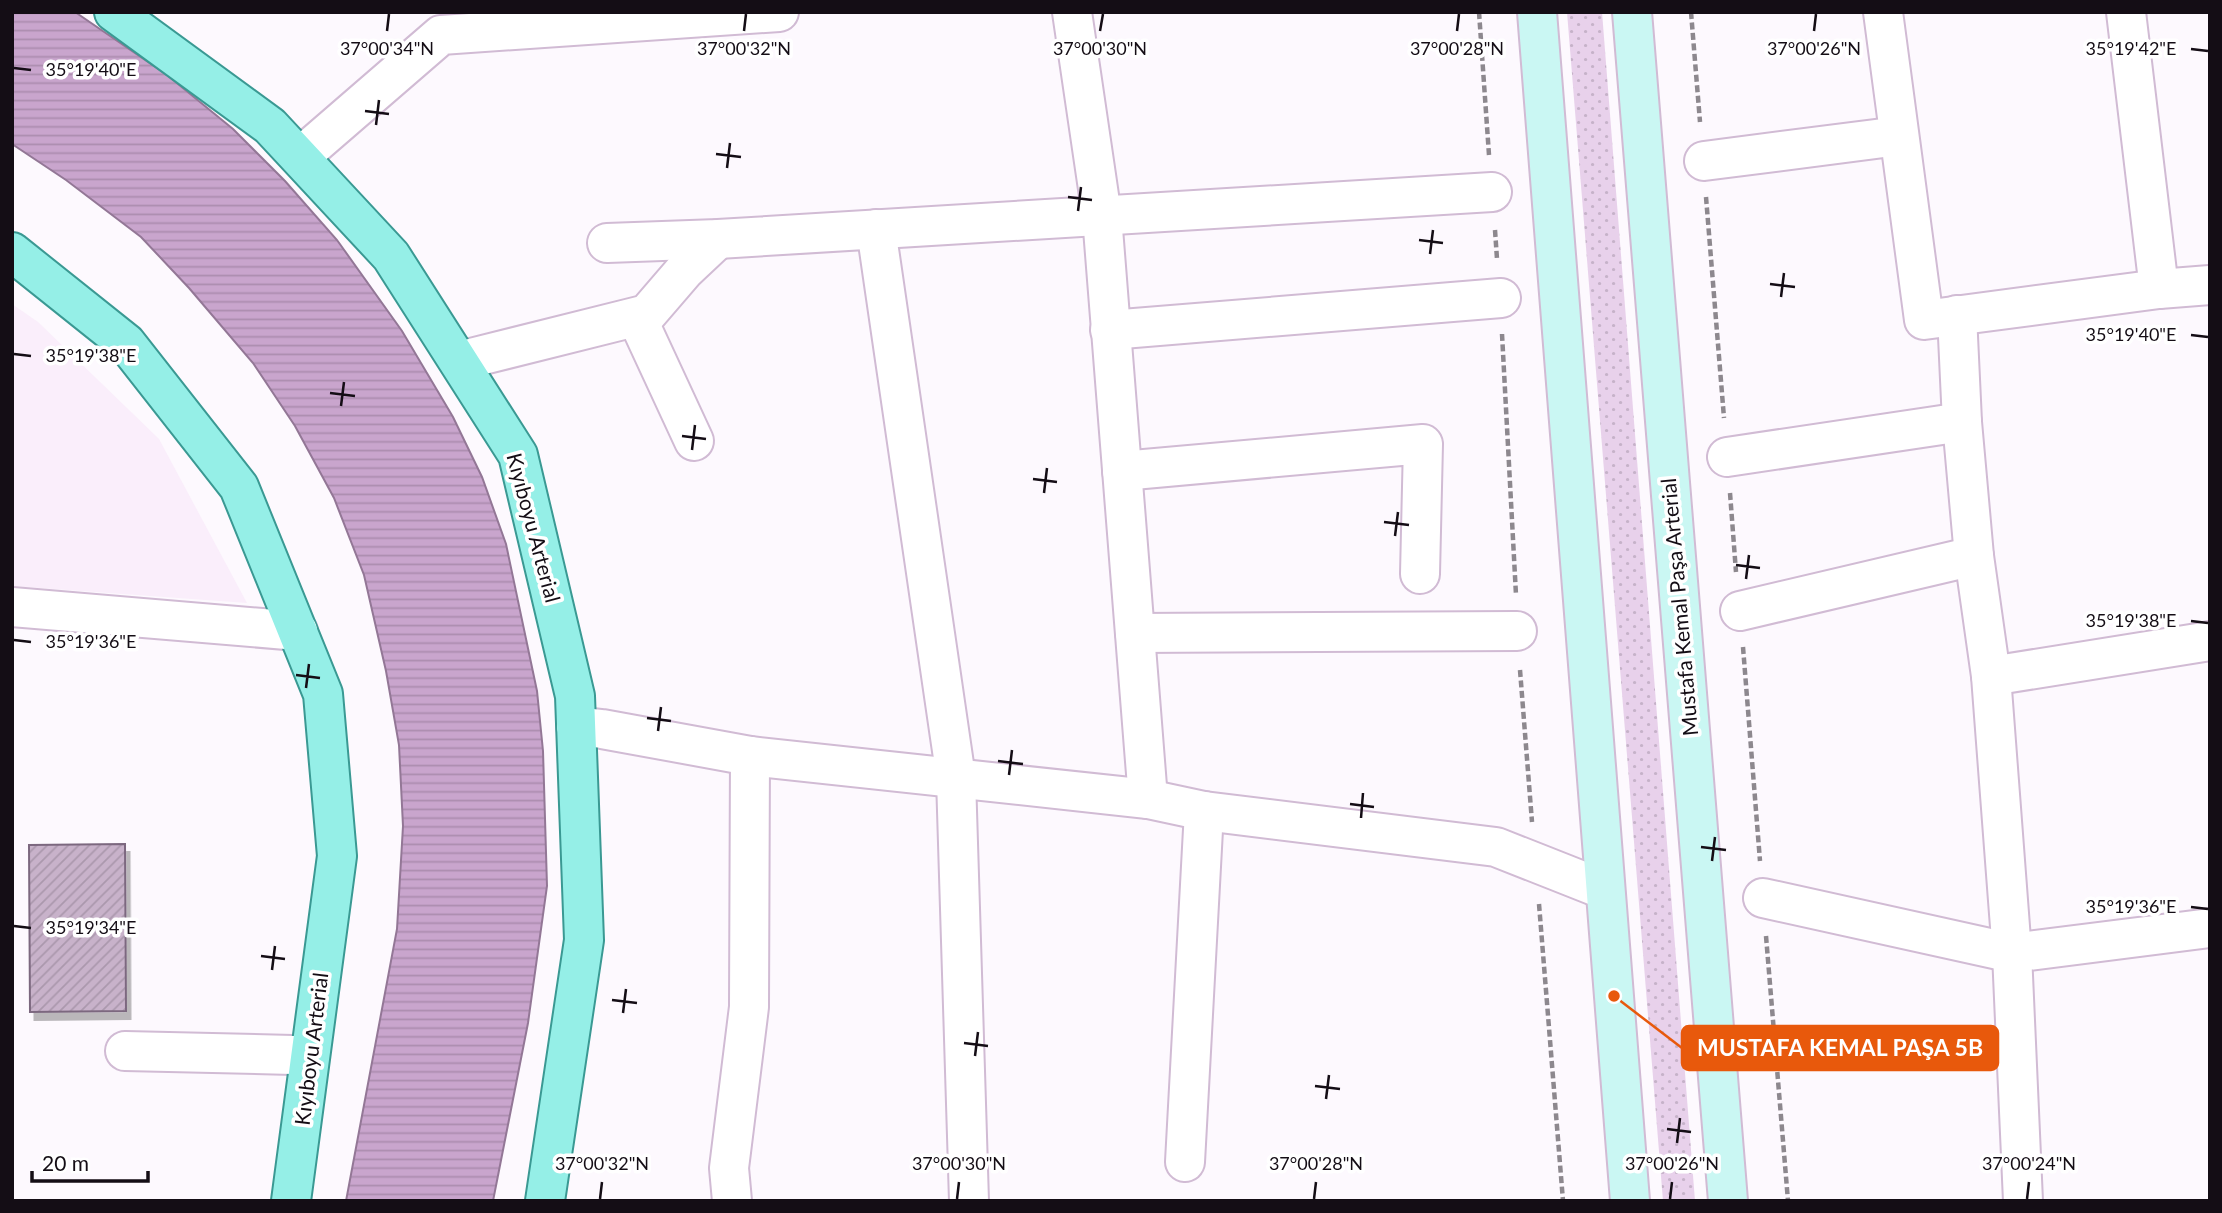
<svg xmlns="http://www.w3.org/2000/svg" width="2222" height="1213" font-family="Lato,sans-serif">
  <style>
    .built { fill: #faeefb }
    .grass { fill: url(#grass-dots) }
    .water { fill: url(#water-rules); stroke: #937796; stroke-width: 2 }
    .building { fill: url(#building-hatch); stroke: #7c687f; stroke-width: 2; filter: url(#shadow) }
    .lines { fill: none; stroke-linecap: round; stroke-linejoin: round }
    .street-casing { stroke: #d1bbd4; stroke-width: 42 }
    .secondary-casing { stroke: #d1bbd4; stroke-width: 42 }
    .primary-casing { stroke: #3a9993; stroke-width: 42 }
    .path { stroke: #8d888e; stroke-width: 4.5; stroke-dasharray: 7 3.5; stroke-linecap: butt }
    .street { stroke: #fff; stroke-width: 38 }
    .secondary { stroke: #caf7f3; stroke-width: 38 }
    .primary { stroke: #95efe7; stroke-width: 38 }
    .ticks { fill: none; stroke: #140d15; stroke-width: 2.5 }
    .labels { text-anchor: middle; stroke-width: 7; stroke-linejoin: round; paint-order: stroke }
    .street-label { font-size: 21px; fill: #140d15; stroke: #fff }
    .ticks-label { font-size: 18px; text-anchor: middle; fill: #140d15; stroke: #fff; stroke-width: 7; stroke-linejoin: round; paint-order: stroke }
    .leader { fill: none; stroke: #e8590c; stroke-width: 2.5 }
    .callout-dot { fill: #e8590c; stroke: #fff; stroke-width: 2.5 }
    .callout { fill: #e8590c; stroke: #e8590c; stroke-width: 2.5 }
    .callout-label { font-size: 23px; text-anchor: middle; font-weight: bold; fill: #fff }
  </style>
  <defs>
    <pattern id="grass-dots" width="8" height="8" patternUnits="userSpaceOnUse" patternTransform="scale(1.75)"><rect width="8" height="8" fill="#e8d1eb"/><path d="M2 2h.1M6 6h.1" fill="none" stroke="#c6b2c9" stroke-width="1.8" stroke-linecap="round"/></pattern>
    <pattern id="water-rules" width="6" height="5" patternUnits="userSpaceOnUse" patternTransform="scale(1.75)"><rect width="6" height="5" fill="#c9a5cd"/><path d="M0 2.5h6" fill="none" stroke="#ac8daf"/></pattern>
    <pattern id="building-hatch" width="6" height="6" patternUnits="userSpaceOnUse" patternTransform="scale(1.75)"><rect width="6" height="6" fill="#c8b2ca"/><path d="M-1 1l2-2M0 6l6-6M5 7l2-2" fill="none" stroke="#ab98ad"/></pattern>
    <filter id="shadow"><feDropShadow dx="4.5" dy="8" stdDeviation="0" flood-color="#0004"/></filter>
  </defs>
  <rect width="100%" height="100%" fill="#fdf9fe"/>
  <polygon class="built" points="12,304 38,322 159,439 247,603 12,586"/>
  <polygon class="grass" points="1567,12 1602,12 1695,1201 1663,1201"/>
  <polygon class="water" points="12,12 75,12 167,75 233,129 285,181 337,240 402,331 453,417 482,477 506,544 537,691 543,751 547,886 528,1023 493,1201 346,1201 397,929 403,826 399,745 386,671 364,575 334,498 295,426 253,363 189,288 141,237 66,180 12,144"/>
  <polygon class="building" points="125,844 126,1011 30,1012 29,845"/>
  <g class="lines">
    <g class="street-casing">
      <g id="street">
        <polyline points="1072,12 1102,216 1148,799"/>
        <polyline points="1883,12 1924,320 2159,289 2210,285"/>
        <polyline points="2126,12 2159,289"/>
        <polyline points="300,157 441,35 779,12"/>
        <polyline points="1704,161 1899,136"/>
        <polyline points="876,229 956,778 969,1201"/>
        <polyline points="607,243 718,239 1492,192"/>
        <polyline points="1957,315 1962,422 1974,556 1991,676 2012,953 2023,1201"/>
        <polyline points="637,318 694,441"/>
        <polyline points="1110,330 1501,298"/>
        <polyline points="459,361 647,314 684,271 718,239"/>
        <polyline points="1727,457 1962,422"/>
        <polyline points="1122,471 1423,444 1420,574"/>
        <polyline points="12,607 298,631"/>
        <polyline points="1740,611 1974,556"/>
        <polyline points="1135,633 1517,631"/>
        <polyline points="1991,676 2210,641"/>
        <polyline points="576,726 602,729 750,756 1148,799 1204,811 1496,847 1605,890"/>
        <polyline points="1763,898 2012,953 2210,928"/>
        <polyline points="125,1051 293,1055"/>
        <polyline points="1185,1162 1204,811"/>
        <polyline points="732,1201 729,1168 749,1007 750,756"/>
      </g>
    </g>
    <g class="secondary-casing">
      <g id="secondary">
        <polyline points="1537,12 1630,1201"/>
        <polyline points="1632,12 1728,1201"/>
      </g>
    </g>
    <g class="primary-casing">
      <g id="primary">
        <polyline points="114,12 270,126 391,256 518,455 575,696 584,940 545,1201"/>
        <polyline points="12,252 126,343 239,487 323,694 337,856 291,1201"/>
      </g>
    </g>
    <g class="path">
      <polyline points="1479,12 1489,155"/>
      <polyline points="1691,12 1700,122"/>
      <polyline points="1706,197 1724,418"/>
      <polyline points="1495,230 1497,259"/>
      <polyline points="1502,334 1516,595"/>
      <polyline points="1730,493 1736,572"/>
      <polyline points="1743,647 1760,861"/>
      <polyline points="1520,670 1532,822"/>
      <polyline points="1539,904 1563,1201"/>
      <polyline points="1766,936 1788,1201"/>
    </g>
    <use href="#street" class="street"/>
    <use href="#secondary" class="secondary"/>
    <use href="#primary" class="primary"/>
  </g>
  <path class="ticks" d="M387 31 389 14M744 31 746 14M1100 31 1103 14M1457 31 1459 14M1814 31 1816 14M2191 49 2208 51M14 68 31 70M365 111 389 114M376 125 379 100M716 154 741 157M727 168 730 143M1068 197 1092 200M1078 211 1081 187M1419 240 1443 243M1430 254 1433 230M1770 284 1795 287M1781 297 1784 273M2191 335 2208 337M14 354 31 356M330 393 355 396M341 406 344 382M682 436 706 439M692 450 695 425M1033 479 1057 482M1044 493 1047 468M1384 522 1409 525M1395 536 1398 512M1736 565 1760 568M1746 579 1749 555M2191 621 2208 623M14 640 31 642M296 675 320 678M306 688 309 664M647 718 671 721M658 731 661 707M998 761 1023 764M1009 775 1012 750M1350 804 1374 807M1361 818 1363 793M1701 847 1726 850M1712 861 1715 837M2191 907 2208 909M14 926 31 928M261 956 285 959M272 970 275 946M612 1000 637 1003M623 1013 626 989M964 1043 988 1046M975 1056 978 1032M1315 1086 1340 1089M1326 1099 1329 1075M1667 1129 1691 1132M1677 1143 1680 1118M600 1199 602 1182M957 1199 959 1182M1314 1199 1316 1182M1670 1199 1672 1182M2027 1199 2029 1182"/>
  <g class="labels">
    <g class="street-label">
      <text transform="translate(533 528) rotate(75)" y="7">Kıyıboyu Arterial</text>
      <text transform="translate(1680 607) rotate(-95)" y="7">Mustafa Kemal Paşa Arterial</text>
      <text transform="translate(312 1049) rotate(-83)" y="7">Kıyıboyu Arterial</text>
    </g>
  </g>
  <g class="ticks-label">
    <text x="387" y="55">37°00'34"N</text>
    <text x="744" y="55">37°00'32"N</text>
    <text x="1100" y="55">37°00'30"N</text>
    <text x="1457" y="55">37°00'28"N</text>
    <text x="1814" y="55">37°00'26"N</text>
    <text x="2131" y="55">35°19'42"E</text>
    <text x="91" y="76">35°19'40"E</text>
    <text x="2131" y="341">35°19'40"E</text>
    <text x="91" y="362">35°19'38"E</text>
    <text x="2131" y="627">35°19'38"E</text>
    <text x="91" y="648">35°19'36"E</text>
    <text x="2131" y="913">35°19'36"E</text>
    <text x="91" y="934">35°19'34"E</text>
    <text x="602" y="1170">37°00'32"N</text>
    <text x="959" y="1170">37°00'30"N</text>
    <text x="1316" y="1170">37°00'28"N</text>
    <text x="1672" y="1170">37°00'26"N</text>
    <text x="2029" y="1170">37°00'24"N</text>
  </g>
  <path class="leader" d="M1614 996L1682 1048"/>
  <circle class="callout-dot" cx="1614" cy="996" r="7"/>
  <rect class="callout" x="1682" y="1026" width="316" height="44" rx="7"/>
  <g class="callout-label">
    <text x="1840" y="1056">MUSTAFA KEMAL PAŞA 5B</text>
  </g>
  <rect width="2222" height="1213" fill="none" stroke="#140d15" stroke-width="28"/>
  <path d="M32 1171v10h116v-10" fill="none" stroke="#140d15" stroke-width="3.5"/>
  <text x="42" y="1171" font-size="21" fill="#140d15" stroke="#ffffff" stroke-width="5" paint-order="stroke">20 m</text>
</svg>
